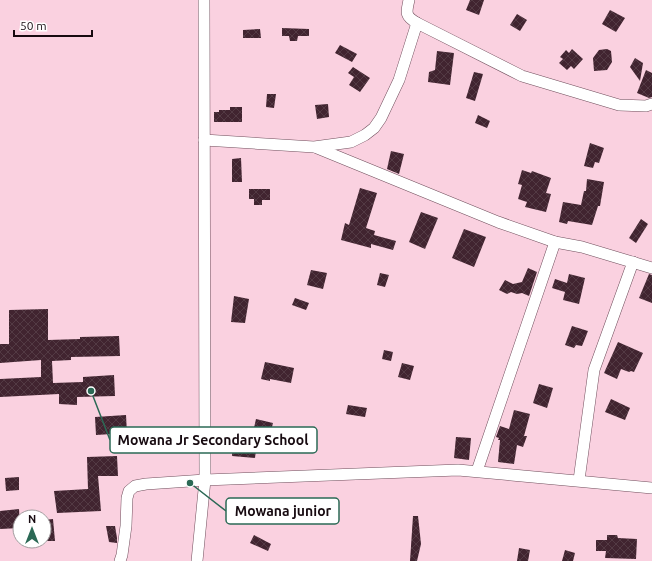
<svg xmlns="http://www.w3.org/2000/svg" width="652" height="561" font-family="Ubuntu,sans-serif">
  <style>
    .building { fill: url(#building-cross-hatch) }
    .lines { fill: none; stroke-linecap: round; stroke-linejoin: round }
    .minor-casing { stroke: #704e5c; stroke-width: 12 }
    .minor { stroke: #fff; stroke-width: 11 }
    .leader { fill: none; stroke: #2b6955; stroke-width: 1.5 }
    .callout-dot { fill: #2b6955; stroke: #fff; stroke-width: 1.5 }
    .callout { fill: #fff; stroke: #2b6955; stroke-width: 1.5 }
    .callout-label { font-size: 14px; text-anchor: middle; font-weight: bold; fill: #170a10 }
  </style>
  <defs>
    <pattern id="building-cross-hatch" width="8" height="8" patternUnits="userSpaceOnUse"><rect width="8" height="8" fill="#412430"/><path d="M0 0l8 8M0 8l8-8" fill="none" stroke="#533a44"/></pattern>
  </defs>
  <rect width="100%" height="100%" fill="#fad1e0"/>
  <g class="building">
    <polygon points="470,0 484,0 479,15 466,10"/>
    <polygon points="610,10 625,18 616,32 602,24"/>
    <polygon points="517,14 527,20 520,31 510,25"/>
    <polygon points="282,28 309,29 309,36 298,36 297,41 290,41 289,36 282,36"/>
    <polygon points="260,29 261,38 243,38 243,30"/>
    <polygon points="340,45 357,54 352,62 335,53"/>
    <polygon points="572,49 583,59 574,69 571,66 567,70 559,63 563,59 560,57 566,50 569,53"/>
    <polygon points="607,49 611,51 612,62 607,70 594,71 593,58 599,50"/>
    <polygon points="437,51 454,53 450,85 428,82 429,72 435,70"/>
    <polygon points="635,58 643,63 640,81 630,67"/>
    <polygon points="353,67 370,78 360,92 349,85 354,77 348,73"/>
    <polygon points="646,70 652,73 652,97 649,98 637,93"/>
    <polygon points="474,72 483,74 475,101 466,98"/>
    <polygon points="267,94 276,94 274,108 266,107"/>
    <polygon points="328,104 329,117 317,119 315,105"/>
    <polygon points="230,107 242,107 242,122 214,122 214,112 219,112 219,110 230,110"/>
    <polygon points="478,115 490,121 487,128 475,123"/>
    <polygon points="590,143 604,148 599,163 595,162 593,168 584,166"/>
    <polygon points="391,151 404,154 399,174 387,169"/>
    <polygon points="241,158 242,182 232,182 232,159"/>
    <polygon points="522,170 531,173 532,171 551,178 546,193 551,194 546,212 525,207 527,202 518,199 522,185 518,184"/>
    <polygon points="587,179 604,182 600,206 598,206 592,225 568,221 567,224 559,222 563,202 581,205 584,191 586,191"/>
    <polygon points="360,188 377,193 366,228 375,231 374,235 396,241 393,250 371,244 371,248 341,240 345,223 349,225"/>
    <polygon points="249,189 270,189 270,200 262,200 262,205 254,205 254,199 249,199"/>
    <polygon points="421,212 438,218 425,249 409,242"/>
    <polygon points="641,219 648,224 636,243 629,238"/>
    <polygon points="464,229 486,237 474,267 452,258"/>
    <polygon points="528,268 537,272 529,296 522,293 517,294 511,292 507,294 499,290 505,280 513,284 522,282"/>
    <polygon points="311,270 327,273 323,289 307,285"/>
    <polygon points="380,273 389,275 385,287 377,285"/>
    <polygon points="569,274 585,278 579,304 563,300 565,292 552,288 555,279 567,283"/>
    <polygon points="649,274 652,275 652,303 639,298"/>
    <polygon points="234,296 249,299 245,323 231,322"/>
    <polygon points="295,298 309,303 306,310 292,305"/>
    <polygon points="48,309 48,340 80,339 80,337 119,336 120,356 71,357 71,360 52,361 53,383 83,382 83,377 114,375 115,396 77,397 77,405 59,404 59,394 0,397 0,379 41,377 41,360 0,363 0,344 9,344 9,310"/>
    <polygon points="572,326 588,331 582,346 576,345 574,348 565,345"/>
    <polygon points="618,342 643,353 634,372 631,371 629,372 621,369 617,379 604,373"/>
    <polygon points="384,350 393,352 391,361 382,359"/>
    <polygon points="265,362 294,368 291,383 270,379 270,381 261,379"/>
    <polygon points="402,363 414,366 410,380 398,377"/>
    <polygon points="539,384 553,388 547,408 533,403"/>
    <polygon points="611,399 630,408 625,420 605,412"/>
    <polygon points="348,405 367,408 365,417 346,414"/>
    <polygon points="514,410 530,414 524,436 527,436 523,447 517,445 514,464 498,462 500,440 498,440 499,438 496,437 500,426 509,429"/>
    <polygon points="126,415 127,433 96,435 95,417"/>
    <polygon points="256,419 273,423 270,435 253,432"/>
    <polygon points="456,437 471,438 469,460 454,458"/>
    <polygon points="233,439 257,442 255,458 232,456"/>
    <polygon points="117,456 118,476 98,476 101,511 57,513 54,491 88,489 87,457"/>
    <polygon points="19,477 19,490 6,491 5,478"/>
    <polygon points="19,509 20,528 0,529 0,511"/>
    <polygon points="413,516 418,516 421,544 417,561 410,561"/>
    <polygon points="53,519 55,541 44,541 44,520"/>
    <polygon points="106,526 115,526 117,538 117,543 109,542"/>
    <polygon points="254,535 271,544 268,551 250,543"/>
    <polygon points="607,535 617,535 618,538 637,539 636,559 605,558 606,551 596,551 596,540 607,540"/>
    <polygon points="519,548 530,550 528,561 517,561"/>
    <polygon points="565,550 575,553 573,561 562,561"/>
  </g>
  <g class="lines">
    <g class="minor-casing">
      <g id="minor">
        <path d="M409 0C406 13 405 16 417 23"/>
        <polyline points="204,140 314,147 351,142 365,135 374,128 381,118 399,80 417,23 522,76 619,105 646,106 652,104"/>
        <polyline points="317,148 498,222 555,242 582,247 652,268"/>
        <polyline points="477,471 555,242"/>
        <polyline points="579,480 594,370 633,262"/>
        <polyline points="120,561 122,555 126,526 127,498 129,491 135,486 146,484 205,480 458,470 652,488"/>
        <polyline points="197,561 205,480 204,0"/>
      </g>
    </g>
    <use href="#minor" class="minor"/>
  </g>
  <path class="leader" d="M91 391L110 440M190 483L226 511"/>
  <g class="callout-dot">
    <circle cx="91" cy="391" r="4"/>
    <circle cx="190" cy="483" r="4"/>
  </g>
  <g class="callout">
    <rect x="110" y="427" width="207" height="26" rx="4"/>
    <rect x="226" y="498" width="113" height="26" rx="4"/>
  </g>
  <g class="callout-label">
    <text x="213" y="445">Mowana Jr Secondary School</text>
    <text x="283" y="516">Mowana junior</text>
  </g>
  <g transform="translate(32 529)"><circle r="19" fill="#ffffff" stroke="#a29d9f"/>
  <path d="M0-3L7 15L0 10L-7 15Z" fill="#2b6955"/>
  <text y="-6" font-size="11" font-weight="bold" text-anchor="middle" fill="#170a10">N</text>
  </g>
  <path d="M14 30v6h78v-6" fill="none" stroke="#170a10" stroke-width="2"/>
  <text x="20" y="30" font-size="12" fill="#170a10" stroke="#ffffff" stroke-width="3" paint-order="stroke">50 m</text>
</svg>
